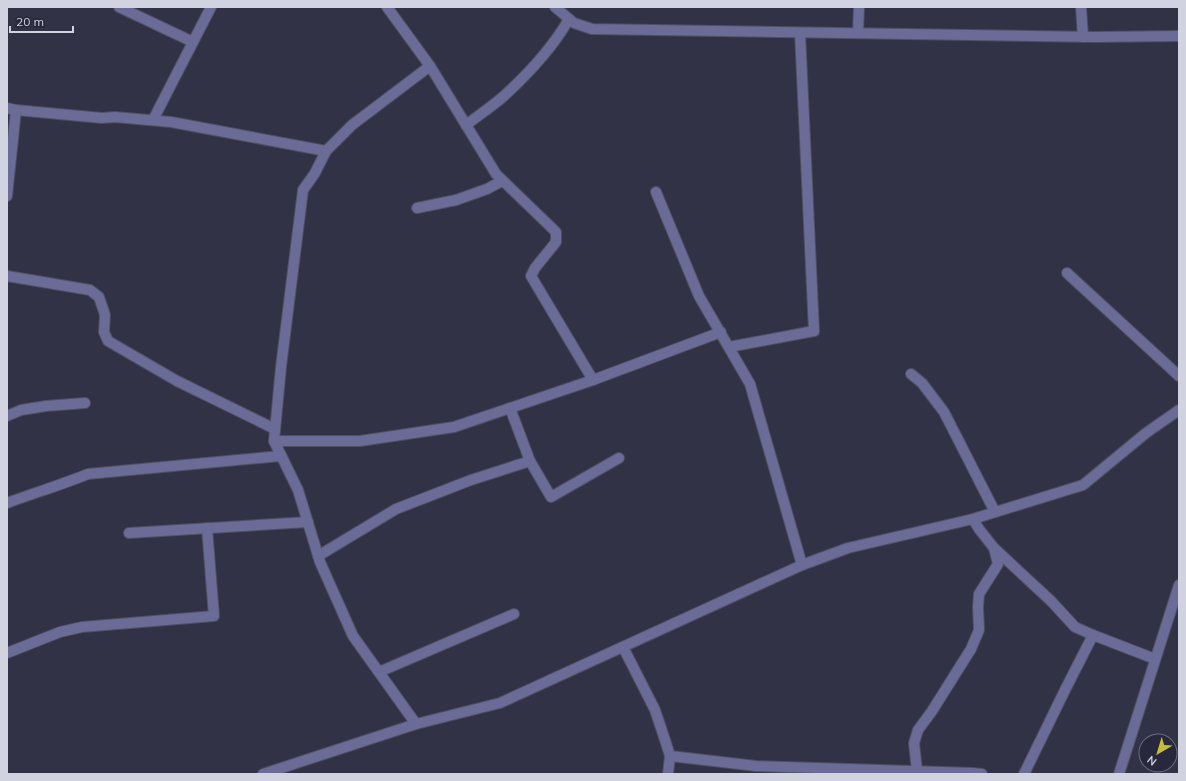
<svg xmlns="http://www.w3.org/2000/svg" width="1186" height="781" font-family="Mulish,sans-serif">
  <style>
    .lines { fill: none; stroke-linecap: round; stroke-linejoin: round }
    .minor-casing { stroke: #4f4f62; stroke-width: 12 }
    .minor { stroke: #6a6b97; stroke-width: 10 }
  </style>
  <rect width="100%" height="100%" fill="#323246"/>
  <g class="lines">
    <g class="minor-casing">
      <g id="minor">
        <polyline points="119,7 193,42"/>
        <polyline points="387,7 430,66 496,174 556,232 556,242 535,268 531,276 593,380"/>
        <polyline points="555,7 574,23 592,29 1094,37 1179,36"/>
        <polyline points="1081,7 1083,37"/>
        <polyline points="858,33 859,7"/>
        <polyline points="7,108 16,110 102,118 115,117 171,122 326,151"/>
        <polyline points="153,120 211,7"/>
        <path d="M466 125C479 115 493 106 505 95 529 73 553 47 569 19"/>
        <polyline points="656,192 699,296 750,384 802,565"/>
        <polyline points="7,196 16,110"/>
        <polyline points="417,208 456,200 487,189 502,181"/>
        <polyline points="1067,273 1179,376"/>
        <polyline points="7,276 90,290 99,297 105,315 104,332 108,341 177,381 275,429"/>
        <polyline points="729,347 814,331 800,33"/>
        <polyline points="911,374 922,383 944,412 995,512"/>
        <polyline points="510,408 530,461 551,497 619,458"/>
        <polyline points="7,416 21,410 46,406 85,403"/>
        <polyline points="274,441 360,441 454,427 593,380 721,332"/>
        <path d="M7 503C34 493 61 485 88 474L281 456"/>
        <polyline points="129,533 308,522"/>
        <polyline points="994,548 1051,601 1075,627 1093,635 1155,659"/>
        <polyline points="318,556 396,509 471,480 530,461"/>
        <polyline points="623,647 655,710 665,740 670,756 668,774"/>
        <polyline points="7,653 60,632 82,627 214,616 207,528"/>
        <polyline points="379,672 514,614"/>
        <polyline points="416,724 353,636 320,562 298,490 274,441 281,367 303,190 315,173 326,151 352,125 430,66"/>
        <polyline points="670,756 756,766 973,773 982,774"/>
        <polyline points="917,771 914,743 918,730 932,711 971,649 979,630 978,607 979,594 998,564 994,548 979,529 973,519"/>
        <polyline points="263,774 416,724 500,703 802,565 848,548 973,519 1083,485 1146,433 1179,410"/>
        <polyline points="1024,774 1066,688 1093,635"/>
        <polyline points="1119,774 1179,585"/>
      </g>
    </g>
    <use href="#minor" class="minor"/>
  </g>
  <rect width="1186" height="781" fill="none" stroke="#d2d3e0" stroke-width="16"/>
  <g transform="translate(1158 753) rotate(218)"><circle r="19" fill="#28283c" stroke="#6c6c7e"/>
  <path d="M0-3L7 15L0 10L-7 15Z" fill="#c9bb3a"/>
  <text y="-6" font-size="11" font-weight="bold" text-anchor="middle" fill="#d2d3e0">N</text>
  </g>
  <path d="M10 26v6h63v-6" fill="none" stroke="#d2d3e0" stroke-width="2"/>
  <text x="16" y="26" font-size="12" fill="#d2d3e0" stroke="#28283c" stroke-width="3" paint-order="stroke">20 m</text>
</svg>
